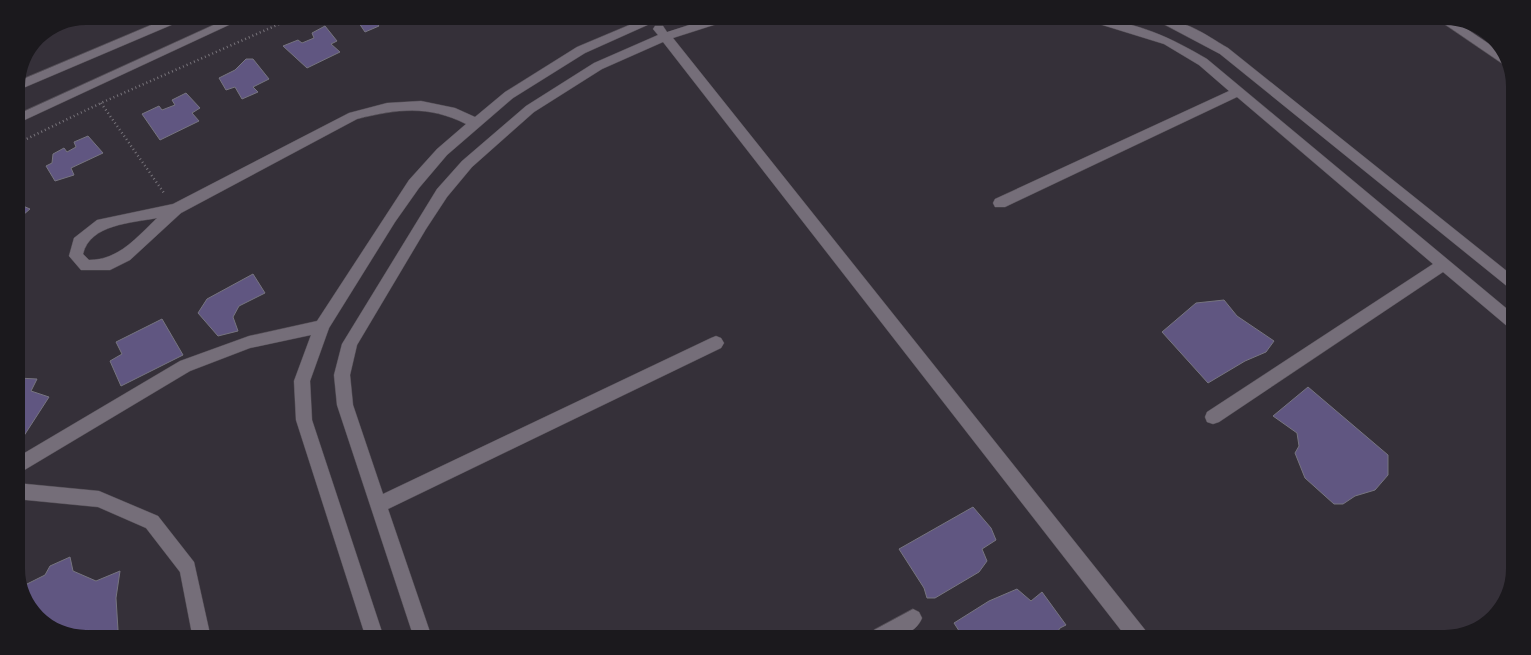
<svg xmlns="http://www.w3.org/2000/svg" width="1531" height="655" font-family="'Source Sans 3',sans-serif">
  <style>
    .building { fill: #605681; stroke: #76747f }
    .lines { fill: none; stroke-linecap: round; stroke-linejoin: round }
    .street-casing { stroke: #514c53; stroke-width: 1 }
    .path { stroke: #77737a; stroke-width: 2.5; stroke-dasharray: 1 3; stroke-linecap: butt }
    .street { fill: #756e79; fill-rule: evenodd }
  </style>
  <rect width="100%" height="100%" fill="#353039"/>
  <g class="building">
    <polygon points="355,17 383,17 375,21 379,26 365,32"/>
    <polygon points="325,26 337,41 331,44 340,52 307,68 283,46 298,40 302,43 314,38 312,33"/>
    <polygon points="246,59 253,59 269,79 253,87 258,92 242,99 235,87 226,90 219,78 235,70"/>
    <polygon points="186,93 200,108 192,113 199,121 160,140 142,114 159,106 162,110 175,105 172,100"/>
    <polygon points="88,136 103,153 71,168 74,175 55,181 46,166 52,163 53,154 64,148 67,152 76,147 74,142"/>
    <polygon points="16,203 30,209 16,221"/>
    <polygon points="253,274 265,293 239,306 233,317 238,331 218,336 198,313 207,299"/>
    <polygon points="1224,300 1237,316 1274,341 1266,352 1245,361 1208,383 1162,332 1196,303"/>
    <polygon points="162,319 183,355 121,386 110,361 122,354 116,342"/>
    <polygon points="18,378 37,379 31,391 49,397 16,448 16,381"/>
    <polygon points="1308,387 1388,455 1388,475 1375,490 1355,496 1343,504 1334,504 1305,478 1295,453 1299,446 1297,433 1273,416"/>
    <polygon points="973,507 991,528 996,540 982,549 987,561 979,572 935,598 927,598 924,588 899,549"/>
    <polygon points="70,557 73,571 96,581 120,571 116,598 118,630 108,634 94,634 88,630 88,634 59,634 30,611 21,587 45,575 50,566"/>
    <polygon points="1017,589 1031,601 1042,592 1066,625 1060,628 1054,637 963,637 954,623 989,601"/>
  </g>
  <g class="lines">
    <g class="street-casing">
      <g id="street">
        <polygon points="170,17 185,17 183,20 16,91 16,82"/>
        <polygon points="231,17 246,17 16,124 16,115"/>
        <path d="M646 18H663L585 53 513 98 447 155 419 188 395 222 329 328 310 381 312 420 383 635H365L296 420 294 381 311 335 250 348 190 371 16 475V458L180 361 249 336 317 321 409 180 437 149 466 124C428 105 398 109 357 119L181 213 130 260 110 270H81L69 256 74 238 97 220 173 204 349 113 387 103 421 101 455 108 475 117 505 92 577 47ZM157 218C137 237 119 260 89 260L83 254C90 224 132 223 157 218Z"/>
        <polygon points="708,19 725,19 723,22 673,38 1146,631 1148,638 1127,638 663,42 602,69 534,112 472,167 447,197 426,229 357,345 350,375 353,405 383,494 711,338 716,336 721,338 724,343 721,348 388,509 431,635 413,635 337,405 334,375 342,344 437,189 462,161 526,106 594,63 658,35 653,29 655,26 663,26 667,32"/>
        <path d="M1094 20C1135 20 1173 39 1207 59L1512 313V328L1507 326 1443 272 1219 422 1213 424 1207 422 1205 417 1207 412 1433 264 1237 97 1005 207H995L993 203 995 199 1229 91 1199 65 1164 44 1096 23Z"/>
        <path d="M1156 20C1188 20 1202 33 1228 48L1513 276V291L1220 54Z"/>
        <polygon points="1440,21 1455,21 1504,54 1509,65 1503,64"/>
        <polygon points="16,483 99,491 158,516 194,562 210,634 192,634 180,572 146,528 98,507 16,499"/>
        <path d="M913 609 919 612 922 618C914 638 890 637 872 637L874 630Z"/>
      </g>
    </g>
    <g class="path">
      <polyline points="101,103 164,193"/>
      <polyline points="16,144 101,103 295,17"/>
    </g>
    <use href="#street" class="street"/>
  </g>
  <path d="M0 0H1531V655H0ZM86 25H1445A61 61 0 0 1 1506 86V569A61 61 0 0 1 1445 630H86A61 61 0 0 1 25 569V86A61 61 0 0 1 86 25Z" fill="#1b191d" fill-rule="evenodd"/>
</svg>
